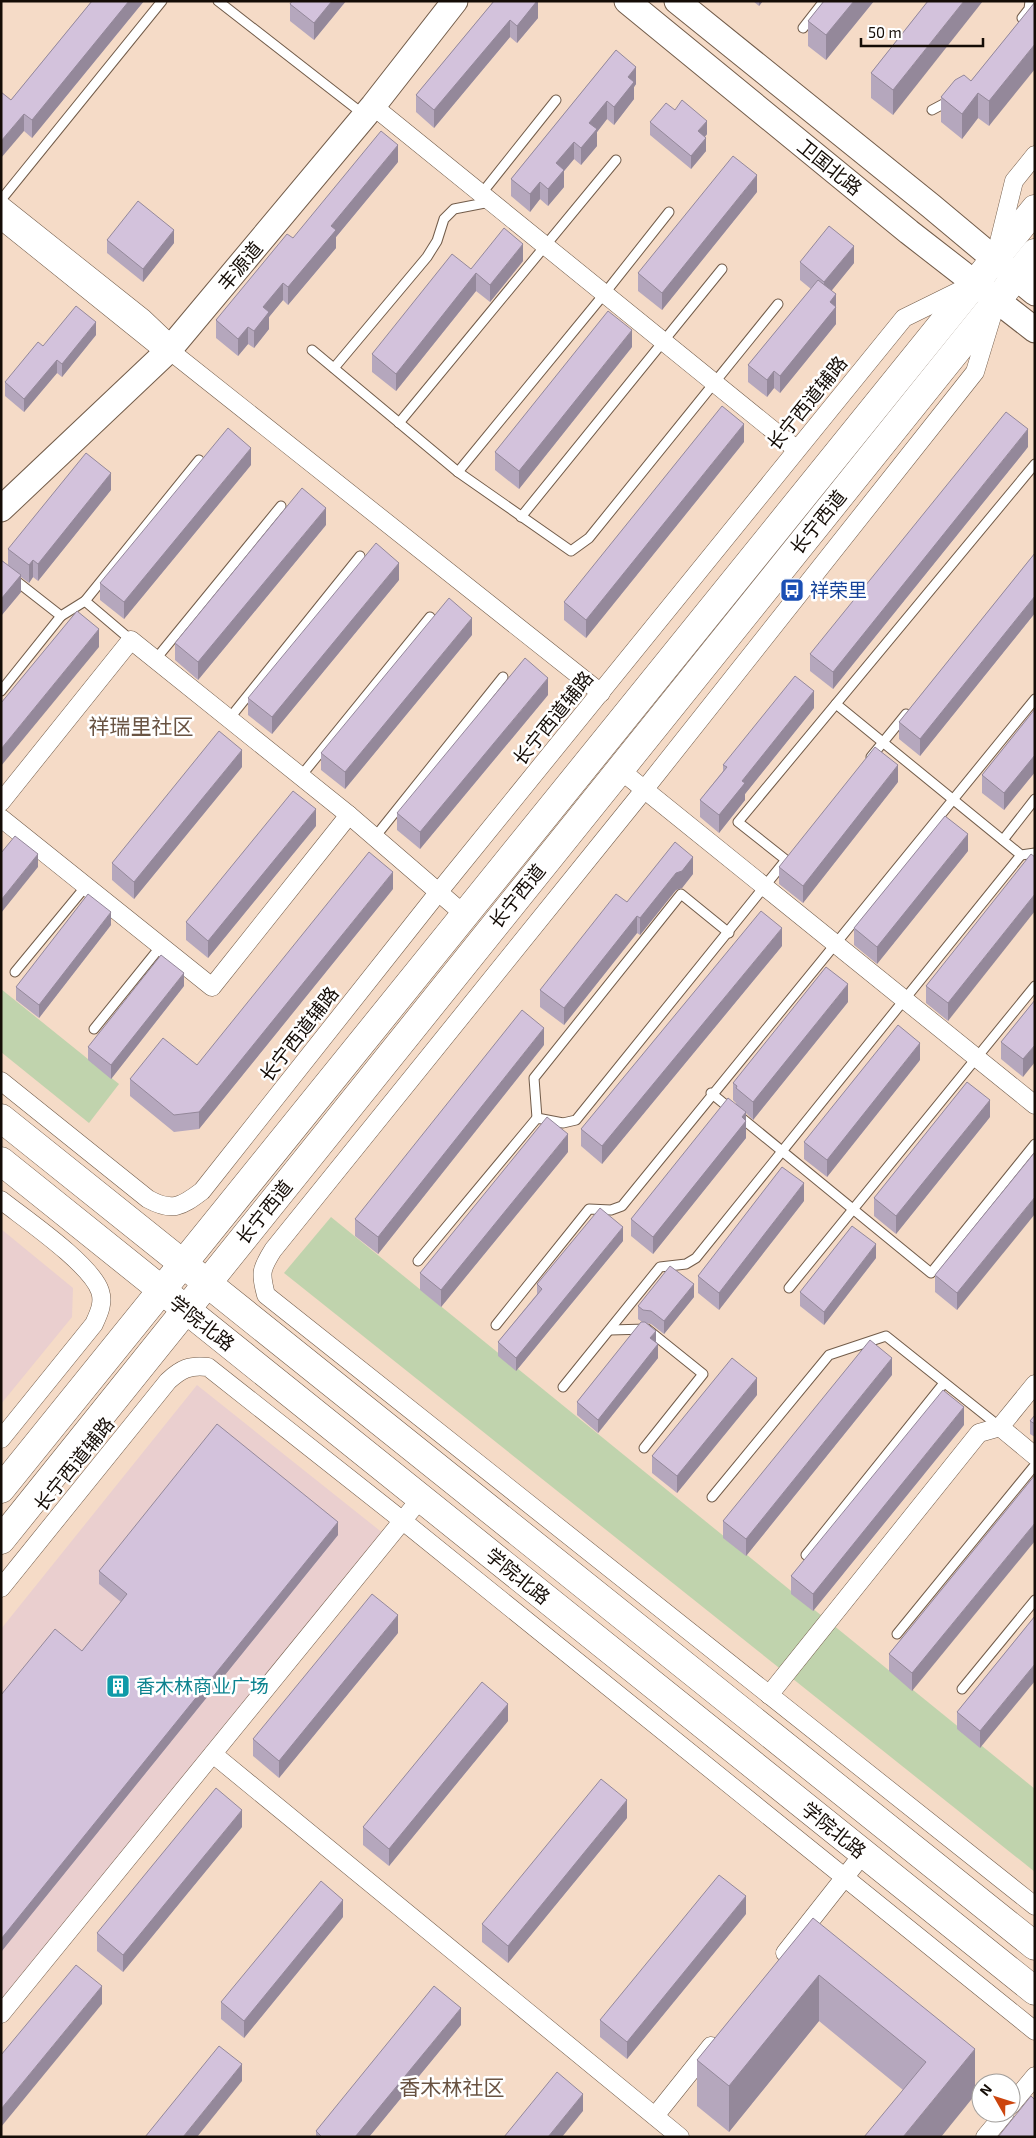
<svg xmlns="http://www.w3.org/2000/svg" width="1036" height="2138" font-family="'Exo 2','Noto Sans SC',sans-serif">
  <style>
    .commercial { fill: #eacfcf }
    .green { fill: #c0d3ad }
    .lines { fill: none; stroke-linecap: round; stroke-linejoin: round }
    .lane-casing { stroke: #725c4a; stroke-width: 11 }
    .street-casing { stroke: #725c4a; stroke-width: 19 }
    .secondary-casing { stroke: #725c4a; stroke-width: 27 }
    .primary-casing { stroke: #725c4a; stroke-width: 29 }
    .lane { stroke: #fff; stroke-width: 9 }
    .street { stroke: #fff; stroke-width: 18 }
    .secondary { stroke: #fff; stroke-width: 25 }
    .primary { stroke: #fff; stroke-width: 28 }
    .wall { fill: #b5a7bd }
    .shaded-wall { fill: #94889a }
    .building { fill: #d3c2dc; stroke: #94889a }
    .labels { text-anchor: middle; stroke-width: 5; stroke-linejoin: round; paint-order: stroke }
    .street-label { font-size: 19px; fill: #140c06; stroke: #fff }
    .transit-label { font-size: 19px; fill: #164399; stroke: #fff; text-anchor: start }
    .culture-label { font-size: 19px; fill: #0d838f; stroke: #fff; text-anchor: start }
    .quarter-label { font-size: 21px; fill: #695342; stroke: #fff }
  </style>
  <rect width="100%" height="100%" fill="#f5dbc7"/>
  <g class="commercial">
    <polygon points="1,1229 73,1288 72,1317 1,1404"/>
    <polygon points="197,1385 384,1534 1,2010 1,1629"/>
  </g>
  <g class="green">
    <polygon points="1,989 119,1084 89,1123 1,1052"/>
    <polygon points="331,1217 1035,1789 1035,1872 284,1273"/>
  </g>
  <g class="lines">
    <g class="lane-casing">
      <g id="lane">
        <polyline points="218,1 363,114"/>
        <polyline points="1022,18 1029,9 1030,1"/>
        <polyline points="803,28 824,1"/>
        <polyline points="932,110 949,101"/>
        <polyline points="482,193 556,100"/>
        <polyline points="1,200 162,1"/>
        <polyline points="312,350 458,472 571,551 589,538 778,304"/>
        <polyline points="334,368 427,257 437,241 444,219 454,209 490,202"/>
        <polyline points="399,423 616,160"/>
        <polyline points="458,472 605,293 669,212"/>
        <polyline points="521,517 722,269"/>
        <polyline points="1,569 61,616 85,601 199,460"/>
        <polyline points="85,601 131,640"/>
        <polyline points="155,660 281,506"/>
        <polyline points="1,691 61,616"/>
        <polyline points="836,704 1021,855 1035,853"/>
        <polyline points="229,719 360,556"/>
        <polyline points="871,757 906,714"/>
        <polyline points="301,776 430,617"/>
        <polyline points="375,837 503,677"/>
        <polyline points="1003,840 1035,799"/>
        <polyline points="786,860 738,822 1035,464"/>
        <polyline points="15,972 86,886"/>
        <polyline points="94,1029 161,946"/>
        <polyline points="711,1093 931,1273 1035,1144"/>
        <polyline points="537,1118 534,1078 681,894 729,933"/>
        <polyline points="418,1261 537,1118 563,1123 576,1120 785,861"/>
        <polyline points="789,1288 1035,986"/>
        <polyline points="496,1325 589,1209 611,1210 622,1206 1035,699"/>
        <polyline points="610,1330 647,1329 703,1374 644,1448"/>
        <polyline points="563,1387 660,1267 686,1264 696,1258 1021,855"/>
        <polyline points="712,1497 829,1355 886,1336 1000,1427"/>
        <polyline points="806,1555 944,1383"/>
        <polyline points="897,1634 1035,1465"/>
        <polyline points="962,1689 1035,1600"/>
      </g>
    </g>
    <g class="street-casing">
      <g id="street">
        <polyline points="373,106 796,449"/>
        <polyline points="1,205 143,318 163,337 169,350 155,344 1,220"/>
        <polyline points="997,250 1014,181 1035,155"/>
        <path d="M993 313 975 372 644 790 273 1250C261 1269 260 1273 266 1295L1035 1906"/>
        <polyline points="169,350 601,693"/>
        <polyline points="619,769 1035,1105"/>
        <polyline points="1,802 131,640 349,815 465,915"/>
        <polyline points="1,818 212,987 349,815"/>
        <path d="M1 1081 148 1199C172 1212 181 1207 202 1191L437 894 904 318 967 287"/>
        <path d="M1 1200C25 1219 91 1264 100 1291 104 1303 99 1313 94 1324L1 1439"/>
        <polyline points="1035,1384 1000,1427 1035,1456"/>
        <path d="M1 1588 168 1381C181 1369 189 1365 208 1367L403 1521 1035 2031"/>
        <polyline points="769,1695 979,1433 1000,1427"/>
        <polyline points="213,1754 680,2137"/>
        <polyline points="785,1953 863,1854"/>
        <polyline points="1,2014 421,1498"/>
        <polyline points="1011,2105 1035,2076"/>
        <polyline points="655,2116 711,2046"/>
        <polyline points="985,2137 1005,2113"/>
      </g>
    </g>
    <g class="secondary-casing">
      <g id="secondary">
        <polyline points="627,1 909,232 1035,330"/>
        <polyline points="677,1 931,206 1035,293"/>
        <polyline points="1,509 169,350 373,106 455,1"/>
      </g>
    </g>
    <g class="primary-casing">
      <g id="primary">
        <polyline points="1,1118 1035,1946"/>
        <polyline points="1,1161 1035,1991"/>
        <polyline points="1,1489 1035,209"/>
        <polyline points="1,1540 1035,253"/>
      </g>
    </g>
    <use href="#lane" class="lane"/>
    <use href="#street" class="street"/>
    <use href="#secondary" class="secondary"/>
    <use href="#primary" class="primary"/>
  </g>
  <g class="wall">
    <polygon points="92,1 144,1 32,138 24,131 11,100"/>
    <polygon points="292,1 346,1 314,40 290,21 290,4"/>
    <polygon points="494,1 538,1 538,18 517,43 510,37 434,128 416,112 416,95"/>
    <polygon points="753,1 763,1 759,6"/>
    <polygon points="824,1 874,1 826,60 808,46 808,21"/>
    <polygon points="928,1 893,115 871,98 871,73"/>
    <polygon points="1035,2 989,126 978,118 962,139 941,122 941,97 971,81"/>
    <polygon points="616,50 636,84 634,87 634,99 614,125 607,119 597,132 597,146 581,165 574,159 564,171 564,187 548,206 540,199 530,212 511,196 511,179"/>
    <polygon points="650,122 707,134 705,137 706,151 691,169 650,135"/>
    <polygon points="398,162 336,237 336,248 288,305 283,300 269,317 269,329 254,348 248,344 238,356 216,338 216,320 293,238"/>
    <polygon points="757,192 662,310 638,291 638,273"/>
    <polygon points="107,240 174,243 143,282 107,253"/>
    <polygon points="523,261 490,302 476,291 396,391 372,372 372,354 471,269"/>
    <polygon points="800,262 854,263 831,291 836,294 836,324 780,393 774,388 767,397 748,382 748,365 811,289 800,280"/>
    <polygon points="96,335 62,377 57,373 24,412 5,396 5,382 43,346"/>
    <polygon points="632,347 519,489 495,470 495,452"/>
    <polygon points="744,442 586,638 564,620 564,602"/>
    <polygon points="1028,447 833,689 810,671 810,654"/>
    <polygon points="251,465 124,619 100,600 100,583"/>
    <polygon points="111,490 38,581 33,577 29,583 21,577 21,592 1,616 1,560 8,565 8,549"/>
    <polygon points="326,525 198,680 175,660 175,643"/>
    <polygon points="1035,553 1035,613 920,756 899,739 899,722"/>
    <polygon points="399,580 272,734 248,715 248,698"/>
    <polygon points="472,635 345,789 321,770 321,753"/>
    <polygon points="548,695 420,849 397,830 397,813"/>
    <polygon points="814,708 745,794 745,800 719,833 700,817 700,800 723,771 723,765"/>
    <polygon points="1035,709 1035,772 1004,810 982,793 982,775"/>
    <polygon points="242,767 134,899 112,880 112,863"/>
    <polygon points="898,782 803,903 779,884 779,867"/>
    <polygon points="316,826 208,958 186,940 186,922"/>
    <polygon points="968,851 877,964 854,945 854,928"/>
    <polygon points="1035,857 948,1021 926,1003 926,986"/>
    <polygon points="693,874 682,888 676,890 640,935 637,933 564,1025 540,1007 540,990 627,902"/>
    <polygon points="393,889 199,1129 174,1132 130,1096 130,1079 197,1065"/>
    <polygon points="111,925 39,1018 16,1000 16,987"/>
    <polygon points="782,946 602,1164 581,1146 581,1129"/>
    <polygon points="184,986 111,1079 88,1060 88,1047"/>
    <polygon points="1035,1000 1023,1077 1001,1059 1001,1042"/>
    <polygon points="848,1002 753,1120 746,1113 746,1138 653,1254 631,1236 631,1219 736,1104 736,1103 733,1100 733,1083"/>
    <polygon points="544,1045 378,1254 355,1236 355,1219"/>
    <polygon points="920,1060 827,1177 804,1159 804,1142"/>
    <polygon points="990,1117 896,1234 874,1216 874,1198"/>
    <polygon points="568,1152 441,1307 420,1290 420,1273"/>
    <polygon points="1035,1152 957,1310 935,1292 935,1275"/>
    <polygon points="804,1201 719,1310 698,1293 698,1276"/>
    <polygon points="623,1241 516,1371 498,1356 498,1342 537,1294 537,1284"/>
    <polygon points="876,1258 824,1325 800,1306 800,1292"/>
    <polygon points="694,1297 664,1334 651,1324 646,1323 656,1342 658,1358 598,1433 577,1415 577,1402 642,1322 638,1319 638,1306"/>
    <polygon points="892,1375 746,1556 723,1538 723,1521"/>
    <polygon points="757,1395 677,1493 652,1473 652,1456"/>
    <polygon points="1035,1415 1035,1437 1030,1434 1030,1421"/>
    <polygon points="964,1425 813,1611 791,1594 791,1576"/>
    <polygon points="1035,1475 912,1691 889,1671 889,1654"/>
    <polygon points="338,1535 1,1952 1,1695 82,1651 121,1602 99,1584 99,1571"/>
    <polygon points="1035,1616 980,1748 957,1729 957,1712"/>
    <polygon points="398,1633 279,1778 253,1756 253,1739"/>
    <polygon points="508,1721 389,1866 363,1845 363,1827"/>
    <polygon points="627,1818 508,1963 482,1942 482,1924"/>
    <polygon points="242,1827 123,1972 97,1951 97,1933"/>
    <polygon points="746,1914 627,2059 600,2037 600,2020"/>
    <polygon points="343,1917 244,2038 221,2019 221,2002"/>
    <polygon points="813,1918 975,2095 903,2090 819,2021 729,2132 697,2106 697,2060"/>
    <polygon points="461,2025 369,2137 316,2137 316,2131"/>
  </g>
  <g class="shaded-wall">
    <polygon points="129,1 144,1 32,138 32,120"/>
    <polygon points="332,1 346,1 314,40 314,23"/>
    <polygon points="531,1 538,1 538,18 517,43 517,26"/>
    <polygon points="759,1 763,1 759,6"/>
    <polygon points="854,1 874,1 826,60 826,35"/>
    <polygon points="964,1 983,1 893,115 893,90"/>
    <polygon points="510,20 510,37 434,128 434,110"/>
    <polygon points="1035,44 1035,69 989,126 989,101"/>
    <polygon points="636,67 636,84 634,87 634,99 614,125 614,107 628,77"/>
    <polygon points="978,93 978,118 962,139 962,114"/>
    <polygon points="607,101 607,119 597,132 597,146 581,165 581,148 589,123"/>
    <polygon points="24,114 24,131 1,158 1,141"/>
    <polygon points="707,121 707,134 698,145 698,131"/>
    <polygon points="706,138 706,151 691,169 691,156"/>
    <polygon points="574,142 574,159 564,171 564,187 548,206 548,189 556,163"/>
    <polygon points="398,145 398,162 336,237 336,248 288,305 288,287 331,226"/>
    <polygon points="757,175 757,192 662,310 662,293"/>
    <polygon points="540,182 540,199 530,212 530,194"/>
    <polygon points="174,230 174,243 143,282 143,269"/>
    <polygon points="523,244 523,261 490,302 490,285"/>
    <polygon points="854,246 854,263 824,300 824,282"/>
    <polygon points="476,273 476,291 396,391 396,374"/>
    <polygon points="283,283 283,300 269,317 269,329 254,348 254,331 263,307"/>
    <polygon points="836,294 836,324 780,393 780,376 830,302"/>
    <polygon points="96,322 96,335 62,377 62,364"/>
    <polygon points="248,327 248,344 238,356 238,339"/>
    <polygon points="632,330 632,347 519,489 519,471"/>
    <polygon points="57,360 57,373 24,412 24,399"/>
    <polygon points="774,371 774,388 767,397 767,380"/>
    <polygon points="744,424 744,442 586,638 586,620"/>
    <polygon points="1028,429 1028,447 833,689 833,672"/>
    <polygon points="251,448 251,465 124,619 124,602"/>
    <polygon points="111,473 111,490 38,581 38,564"/>
    <polygon points="326,508 326,525 198,680 198,662"/>
    <polygon points="33,560 33,577 29,583 29,565"/>
    <polygon points="399,563 399,580 272,734 272,717"/>
    <polygon points="21,575 21,592 1,616 1,599"/>
    <polygon points="1035,596 1035,613 920,756 920,739"/>
    <polygon points="472,618 472,635 345,789 345,772"/>
    <polygon points="99,629 99,647 1,766 1,749"/>
    <polygon points="548,678 548,695 420,849 420,832"/>
    <polygon points="814,691 814,708 745,794 745,800 719,833 719,815 742,781"/>
    <polygon points="242,750 242,767 134,899 134,882"/>
    <polygon points="1035,755 1035,772 1004,810 1004,793"/>
    <polygon points="898,765 898,782 803,903 803,886"/>
    <polygon points="316,809 316,826 208,958 208,941"/>
    <polygon points="968,834 968,851 877,964 877,947"/>
    <polygon points="38,854 38,867 1,913 1,900"/>
    <polygon points="693,857 693,874 682,888 676,890 640,935 640,918 676,873"/>
    <polygon points="393,872 393,889 199,1129 199,1112"/>
    <polygon points="1035,894 1035,911 948,1021 948,1003"/>
    <polygon points="111,912 111,925 39,1018 39,1005"/>
    <polygon points="637,916 637,933 564,1025 564,1008"/>
    <polygon points="782,928 782,946 602,1164 602,1146"/>
    <polygon points="184,973 184,986 111,1079 111,1065"/>
    <polygon points="848,984 848,1002 753,1120 753,1102"/>
    <polygon points="544,1028 544,1045 378,1254 378,1237"/>
    <polygon points="920,1043 920,1060 827,1177 827,1160"/>
    <polygon points="1035,1045 1035,1062 1023,1077 1023,1059"/>
    <polygon points="990,1100 990,1117 896,1234 896,1216"/>
    <polygon points="746,1112 746,1138 653,1254 653,1237"/>
    <polygon points="568,1134 568,1152 441,1307 441,1290"/>
    <polygon points="804,1183 804,1201 719,1310 719,1293"/>
    <polygon points="1035,1197 1035,1214 957,1310 957,1293"/>
    <polygon points="623,1227 623,1241 516,1371 516,1358"/>
    <polygon points="876,1244 876,1258 824,1325 824,1312"/>
    <polygon points="694,1284 694,1297 664,1334 664,1321"/>
    <polygon points="656,1331 656,1344 650,1338"/>
    <polygon points="658,1344 658,1358 598,1433 598,1420"/>
    <polygon points="892,1358 892,1375 746,1556 746,1539"/>
    <polygon points="757,1378 757,1395 677,1493 677,1476"/>
    <polygon points="964,1407 964,1425 813,1611 813,1594"/>
    <polygon points="338,1522 338,1535 1,1952 1,1939"/>
    <polygon points="1035,1523 1035,1541 912,1691 912,1673"/>
    <polygon points="398,1615 398,1633 279,1778 279,1761"/>
    <polygon points="1035,1664 1035,1681 980,1748 980,1731"/>
    <polygon points="508,1704 508,1721 389,1866 389,1849"/>
    <polygon points="627,1800 627,1818 508,1963 508,1946"/>
    <polygon points="242,1810 242,1827 123,1972 123,1955"/>
    <polygon points="746,1896 746,1914 627,2059 627,2042"/>
    <polygon points="343,1900 343,1917 244,2038 244,2021"/>
    <polygon points="819,1975 819,2021 729,2132 729,2086"/>
    <polygon points="102,1986 102,2004 1,2127 1,2109"/>
    <polygon points="461,2008 461,2025 369,2137 355,2137"/>
    <polygon points="975,2049 975,2095 941,2137 903,2137"/>
    <polygon points="242,2064 242,2081 197,2137 183,2137"/>
    <polygon points="583,2094 583,2111 562,2137 548,2137"/>
  </g>
  <g class="building">
    <polygon points="92,1 129,1 32,120 24,114 1,141 1,92 11,100"/>
    <polygon points="292,1 332,1 314,23 290,4"/>
    <polygon points="494,1 537,1 517,26 510,20 434,110 416,95"/>
    <polygon points="824,1 854,1 826,35 808,21"/>
    <polygon points="928,1 964,1 893,90 871,73"/>
    <polygon points="1035,2 1035,44 989,101 978,93 962,114 941,97 955,80 964,75 971,81"/>
    <polygon points="616,50 636,67 628,77 634,82 614,107 607,101 589,123 597,129 581,148 574,142 556,163 564,170 548,189 540,182 530,194 511,179"/>
    <polygon points="682,100 707,121 698,131 706,138 691,156 650,122 666,103 675,110"/>
    <polygon points="381,131 398,145 331,226 336,230 288,287 283,283 263,307 269,312 254,331 248,327 238,339 216,320 287,234 293,238"/>
    <polygon points="733,156 757,175 662,293 638,273"/>
    <polygon points="138,201 174,230 143,269 107,240"/>
    <polygon points="829,226 854,246 824,282 800,262"/>
    <polygon points="504,228 523,244 490,285 476,273 396,374 372,354 452,254 471,269"/>
    <polygon points="818,280 836,294 830,302 836,307 780,376 774,371 767,380 748,365"/>
    <polygon points="76,306 96,322 62,364 57,360 24,399 5,382 38,342 43,346"/>
    <polygon points="608,311 632,330 519,471 495,452"/>
    <polygon points="722,406 744,424 586,620 564,602"/>
    <polygon points="1006,412 1028,429 833,672 810,654"/>
    <polygon points="228,428 251,448 124,602 100,583"/>
    <polygon points="86,453 111,473 38,564 33,560 29,565 8,549"/>
    <polygon points="302,488 326,508 198,662 175,643"/>
    <polygon points="376,543 399,563 272,717 248,698"/>
    <polygon points="1035,553 1035,596 920,739 899,722"/>
    <polygon points="1,560 21,575 1,599"/>
    <polygon points="449,598 472,618 345,772 321,753"/>
    <polygon points="77,611 99,629 1,749 1,703"/>
    <polygon points="525,658 548,678 420,832 397,813"/>
    <polygon points="795,676 814,691 742,781 745,783 719,815 700,800 727,767 723,765"/>
    <polygon points="1035,709 1035,755 1004,793 982,775"/>
    <polygon points="219,731 242,750 134,882 112,863"/>
    <polygon points="875,747 898,765 803,886 779,867"/>
    <polygon points="293,791 316,809 208,941 186,922"/>
    <polygon points="945,816 968,834 877,947 854,928"/>
    <polygon points="15,836 38,854 1,900 1,853"/>
    <polygon points="675,842 693,857 682,871 676,873 640,918 637,916 564,1008 540,990 616,894 627,902"/>
    <polygon points="369,852 393,872 199,1112 174,1115 130,1079 163,1038 197,1065"/>
    <polygon points="1031,854 1035,857 1035,894 948,1003 926,986"/>
    <polygon points="88,894 111,912 39,1005 16,987"/>
    <polygon points="761,911 782,928 602,1146 581,1129"/>
    <polygon points="161,955 184,973 111,1065 88,1047"/>
    <polygon points="826,967 848,984 753,1102 736,1088 737,1086 733,1083"/>
    <polygon points="1035,1000 1035,1045 1023,1059 1001,1042"/>
    <polygon points="522,1010 544,1028 378,1237 355,1219"/>
    <polygon points="898,1025 920,1043 827,1160 804,1142"/>
    <polygon points="967,1082 990,1100 896,1216 874,1198"/>
    <polygon points="728,1098 746,1112 742,1117 746,1121 653,1237 631,1219"/>
    <polygon points="547,1117 568,1134 441,1290 420,1273"/>
    <polygon points="1035,1152 1035,1197 957,1293 935,1275"/>
    <polygon points="782,1167 804,1183 719,1293 698,1276"/>
    <polygon points="600,1208 623,1227 516,1358 498,1342 542,1289 537,1284"/>
    <polygon points="852,1226 876,1244 824,1312 800,1292"/>
    <polygon points="670,1266 694,1284 664,1321 651,1311 643,1310 638,1306"/>
    <polygon points="641,1322 645,1322 656,1331 650,1338 658,1344 598,1420 577,1402"/>
    <polygon points="870,1340 892,1358 746,1539 723,1521"/>
    <polygon points="732,1358 757,1378 677,1476 652,1456"/>
    <polygon points="943,1390 964,1407 813,1594 791,1576"/>
    <polygon points="1035,1415 1035,1424 1030,1421"/>
    <polygon points="217,1424 338,1522 1,1939 1,1695 55,1629 82,1651 127,1594 99,1571"/>
    <polygon points="1035,1475 1035,1523 912,1673 889,1654"/>
    <polygon points="372,1594 398,1615 279,1761 253,1739"/>
    <polygon points="1035,1616 1035,1664 980,1731 957,1712"/>
    <polygon points="482,1682 508,1704 389,1849 363,1827"/>
    <polygon points="601,1779 627,1800 508,1946 482,1924"/>
    <polygon points="216,1788 242,1810 123,1955 97,1933"/>
    <polygon points="719,1875 746,1896 627,2042 600,2020"/>
    <polygon points="321,1881 343,1900 244,2021 221,2002"/>
    <polygon points="813,1918 975,2049 903,2137 864,2137 926,2062 819,1975 729,2086 697,2060"/>
    <polygon points="76,1965 102,1986 1,2109 1,2055"/>
    <polygon points="434,1986 461,2008 355,2137 322,2137 316,2131"/>
    <polygon points="219,2046 242,2064 183,2137 145,2137"/>
    <polygon points="557,2072 583,2094 548,2137 504,2137"/>
    <polygon points="1031,2096 1035,2100 1035,2137 998,2137"/>
  </g>
  <defs>
    <g id="bus-square" transform="scale(1.25)"><rect x="-9" y="-9" width="18" height="18" rx="4" fill="#1a4fb4" stroke="#fff"/><path d="M-5-6H5V4H4V6H2V4H-2V6H-4V4H-5ZM-3.5-4V0h7V-4ZM-3.5 1.2v1.5H-2V1.2ZM2 1.2v1.5H3.5V1.2Z" fill="#fff"/></g>
    <g id="building-square" transform="scale(1.25)"><rect x="-9" y="-9" width="18" height="18" rx="4" fill="#0f9aa8" stroke="#fff"/><path d="M-4-6H4V6H1V3H-1V6H-4ZM-2.5-4.3h1.7v1.8h-1.7ZM.8-4.3h1.7v1.8H.8ZM-2.5-1h1.7V.8h-1.7ZM.8-1h1.7V.8H.8Z" fill="#fff"/></g>
  </defs>
  <g fill-rule="evenodd">
    <use href="#bus-square" x="792" y="590"/>
    <use href="#building-square" x="118" y="1686"/>
  </g>
  <g class="labels">
    <g class="street-label">
      <text transform="translate(830 167) rotate(39)" y="7">卫国北路</text>
      <text transform="translate(240 266) rotate(-50)" y="7">丰源道</text>
      <text transform="translate(807 403) rotate(-51)" y="7">长宁西道辅路</text>
      <text transform="translate(818 522) rotate(-51)" y="7">长宁西道</text>
      <text transform="translate(553 718) rotate(-51)" y="7">长宁西道辅路</text>
      <text transform="translate(517 896) rotate(-51)" y="7">长宁西道</text>
      <text transform="translate(299 1034) rotate(-52)" y="7">长宁西道辅路</text>
      <text transform="translate(264 1212) rotate(-51)" y="7">长宁西道</text>
      <text transform="translate(202 1323) rotate(38)" y="7">学院北路</text>
      <text transform="translate(74 1464) rotate(-51)" y="7">长宁西道辅路</text>
      <text transform="translate(518 1576) rotate(39)" y="7">学院北路</text>
      <text transform="translate(834 1830) rotate(39)" y="7">学院北路</text>
    </g>
    <g class="transit-label">
      <text x="810" y="597">祥荣里</text>
    </g>
    <g class="culture-label">
      <text x="136" y="1693">香木林商业广场</text>
    </g>
    <g class="quarter-label">
      <text x="141" y="734">祥瑞里社区</text>
      <text x="452" y="2095">香木林社区</text>
    </g>
  </g>
  <rect width="1036" height="2138" fill="none" stroke="#140c06" stroke-width="5"/>
  <g transform="translate(996 2098) rotate(309)"><circle r="24" fill="#ffffff" stroke="#a19e9b"/>
  <path d="M0-4L9 19L0 12L-9 19Z" fill="#cc450e"/>
  <text y="-8" font-size="14" font-weight="bold" text-anchor="middle" fill="#140c06">N</text>
  </g>
  <path d="M861 38v8h122v-8" fill="none" stroke="#140c06" stroke-width="2.5"/>
  <text x="868" y="38" font-size="15" fill="#140c06" stroke="#ffffff" stroke-width="4" paint-order="stroke">50 m</text>
</svg>
